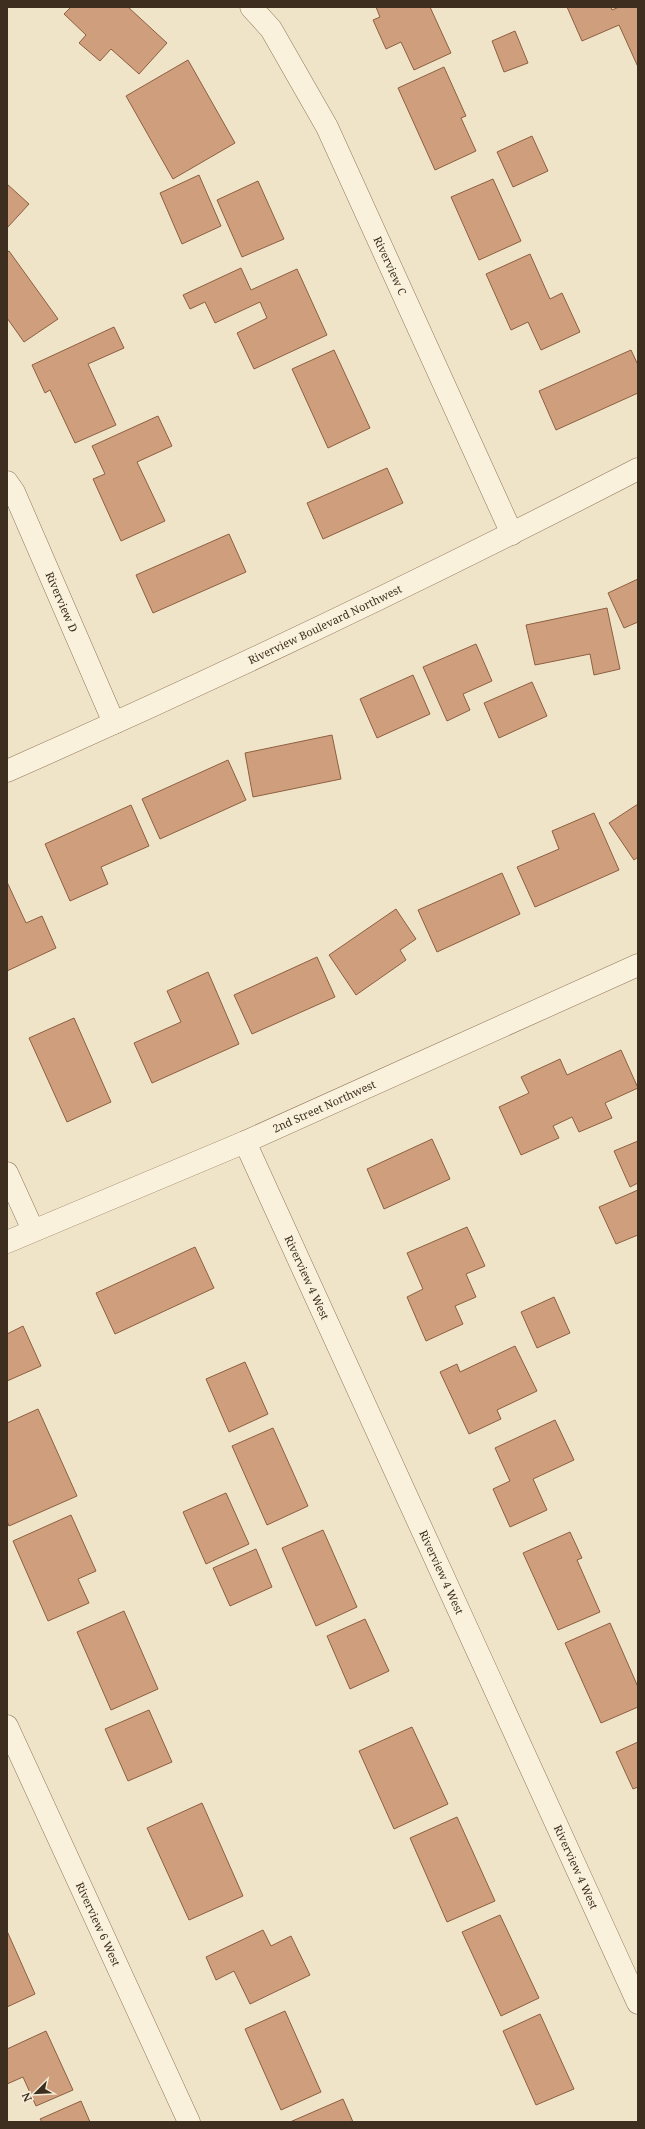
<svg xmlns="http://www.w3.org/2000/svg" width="645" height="2129" font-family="'Noto Serif',serif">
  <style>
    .building { fill: #cf9f7d; stroke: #8d5f41 }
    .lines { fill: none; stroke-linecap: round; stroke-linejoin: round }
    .minor-casing { stroke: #8d765c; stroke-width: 23 }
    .minor { stroke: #faf1dc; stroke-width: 22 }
    .labels { text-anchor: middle; stroke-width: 3; stroke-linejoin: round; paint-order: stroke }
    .street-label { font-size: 11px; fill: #3d2e20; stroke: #f7eed8 }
  </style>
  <rect width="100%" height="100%" fill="#f0e4c8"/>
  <g class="building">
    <polygon points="71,7 128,7 167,43 139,74 111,49 100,61 79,43 86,35 64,14"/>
    <polygon points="376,7 430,7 451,53 414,70 401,42 386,49 373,20 380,17"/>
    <polygon points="567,7 611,7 612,10 619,7 638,7 638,67 619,25 582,41"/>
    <polygon points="515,31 528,63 504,72 492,41"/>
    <polygon points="188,60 235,143 173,179 126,96"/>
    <polygon points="444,67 466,116 461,118 476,151 435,170 398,88"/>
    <polygon points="532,136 548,171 513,187 497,152"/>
    <polygon points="199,175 221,226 182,244 160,193"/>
    <polygon points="493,179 521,241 479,260 451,197"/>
    <polygon points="258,181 284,239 242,257 217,200"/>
    <polygon points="7,184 29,204 7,228"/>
    <polygon points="9,251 58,319 24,342 7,318 7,252"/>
    <polygon points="530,254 550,299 562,293 580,332 541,350 528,322 511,330 486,274"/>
    <polygon points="241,268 251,290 297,269 327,335 254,369 237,333 267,318 260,302 215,323 205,302 190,309 183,295"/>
    <polygon points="114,327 124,348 88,364 116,425 75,443 50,390 45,393 32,365"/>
    <polygon points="334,350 370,428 328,448 292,369"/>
    <polygon points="631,350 638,365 638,393 556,430 539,391"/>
    <polygon points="158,416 172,446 137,462 165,521 121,541 93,479 105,474 92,446"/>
    <polygon points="387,468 403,503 323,539 307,503"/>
    <polygon points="229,534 246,572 153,613 136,575"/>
    <polygon points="638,579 638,622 624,628 608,593"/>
    <polygon points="607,608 620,669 594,675 590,654 535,665 526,625"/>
    <polygon points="476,644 492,681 463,694 470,710 447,721 423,667"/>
    <polygon points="413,675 430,714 377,738 360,699"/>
    <polygon points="532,682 547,716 499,738 484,703"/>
    <polygon points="332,735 341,779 253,797 245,753"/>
    <polygon points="228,760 246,800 160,839 142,799"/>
    <polygon points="638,804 638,857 634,860 609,823"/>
    <polygon points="131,805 149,846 101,867 108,884 70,901 45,844"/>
    <polygon points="594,813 619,870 535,907 517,867 559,849 552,831"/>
    <polygon points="502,873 520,914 437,952 418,910"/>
    <polygon points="7,882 26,923 42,916 56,948 7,971"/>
    <polygon points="396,909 416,939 400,950 406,960 356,995 329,955"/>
    <polygon points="317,957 335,997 252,1034 234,995"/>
    <polygon points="208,972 239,1044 152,1083 134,1043 181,1022 167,991"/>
    <polygon points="74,1018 111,1102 67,1122 29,1038"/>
    <polygon points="621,1050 638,1088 605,1103 612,1118 579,1132 572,1117 553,1126 559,1138 521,1155 499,1107 529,1093 521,1077 560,1059 567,1075"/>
    <polygon points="432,1139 450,1179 384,1209 367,1169"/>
    <polygon points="638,1141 638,1183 630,1187 614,1151"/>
    <polygon points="638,1190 638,1235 616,1244 599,1207"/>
    <polygon points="467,1227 485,1266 466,1274 476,1297 455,1306 463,1324 426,1341 407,1297 423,1289 407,1253"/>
    <polygon points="195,1247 214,1288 115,1334 96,1293"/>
    <polygon points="554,1297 570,1333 537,1348 521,1312"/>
    <polygon points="23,1326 41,1366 7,1381 7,1334"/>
    <polygon points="515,1346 537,1391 497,1410 501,1419 469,1434 440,1372 457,1364 460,1372"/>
    <polygon points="245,1362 268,1414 229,1432 206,1379"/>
    <polygon points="38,1409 77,1496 9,1526 7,1521 7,1423"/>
    <polygon points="555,1420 574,1460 533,1479 547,1510 510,1527 493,1489 510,1481 495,1448"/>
    <polygon points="273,1428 308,1506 267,1525 232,1446"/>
    <polygon points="226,1493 249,1544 206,1564 183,1512"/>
    <polygon points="71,1515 96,1571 78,1579 89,1603 48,1621 13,1541"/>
    <polygon points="323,1530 357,1607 316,1626 282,1548"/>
    <polygon points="570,1532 582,1558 577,1560 600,1612 558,1630 523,1553"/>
    <polygon points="256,1549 272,1587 230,1606 213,1568"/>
    <polygon points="124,1611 158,1689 111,1710 77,1632"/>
    <polygon points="365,1619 389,1671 350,1689 327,1636"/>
    <polygon points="610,1623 638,1687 638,1707 601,1723 565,1643"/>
    <polygon points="149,1710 172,1762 128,1781 105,1729"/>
    <polygon points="412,1727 448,1804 394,1829 359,1751"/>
    <polygon points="638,1742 638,1787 633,1789 616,1752"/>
    <polygon points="202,1803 243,1896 189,1920 147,1828"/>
    <polygon points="457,1817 495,1901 447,1922 410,1838"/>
    <polygon points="500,1915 539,1998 501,2016 462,1932"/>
    <polygon points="263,1930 271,1946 291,1936 310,1975 250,2004 234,1971 216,1980 206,1957"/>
    <polygon points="7,1931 35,1994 7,2007"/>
    <polygon points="285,2011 321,2092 281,2110 245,2029"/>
    <polygon points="540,2014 574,2089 536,2105 503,2031"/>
    <polygon points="46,2031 73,2090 36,2106 23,2077 7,2084 7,2049"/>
    <polygon points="343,2099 353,2122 290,2122"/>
    <polygon points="81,2101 90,2122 42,2122 40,2119"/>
  </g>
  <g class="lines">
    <g class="minor-casing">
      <g id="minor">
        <path id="s1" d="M251 7 271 29 327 127 512 534"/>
        <path id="s2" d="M7 482 14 492 114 723"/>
        <path id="s3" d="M7 771C220 677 431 576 638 469"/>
        <path id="s4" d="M245 1142 638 2003"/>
        <polyline points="7,1173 33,1230"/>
        <path id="s5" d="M7 1242 245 1142 638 965"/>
        <path id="s6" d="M7 1726 189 2122"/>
      </g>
    </g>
    <use href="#minor" class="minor"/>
  </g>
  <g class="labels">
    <g class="street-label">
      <text dy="4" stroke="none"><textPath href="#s1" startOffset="295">Riverview C</textPath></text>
      <text dy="4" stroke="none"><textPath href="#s2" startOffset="132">Riverview D</textPath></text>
      <text dy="4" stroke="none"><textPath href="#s3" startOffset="350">Riverview Boulevard Northwest</textPath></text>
      <text dy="4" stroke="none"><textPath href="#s5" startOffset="345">2nd Street Northwest</textPath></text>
      <text dy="4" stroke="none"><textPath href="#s4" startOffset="149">Riverview 4 West</textPath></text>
      <text dy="4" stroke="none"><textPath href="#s4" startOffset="473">Riverview 4 West</textPath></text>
      <text dy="4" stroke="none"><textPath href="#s4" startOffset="797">Riverview 4 West</textPath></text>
      <text dy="4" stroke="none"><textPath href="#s6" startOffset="218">Riverview 6 West</textPath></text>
    </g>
  </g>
  <rect width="645" height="2129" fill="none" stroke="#3d2e20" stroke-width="16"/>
  <g transform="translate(36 2093) rotate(246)" stroke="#f7eed8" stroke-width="3" paint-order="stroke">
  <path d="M0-3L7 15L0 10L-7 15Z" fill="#3d2e20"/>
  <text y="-6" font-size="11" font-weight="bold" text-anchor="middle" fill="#3d2e20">N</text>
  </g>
</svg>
